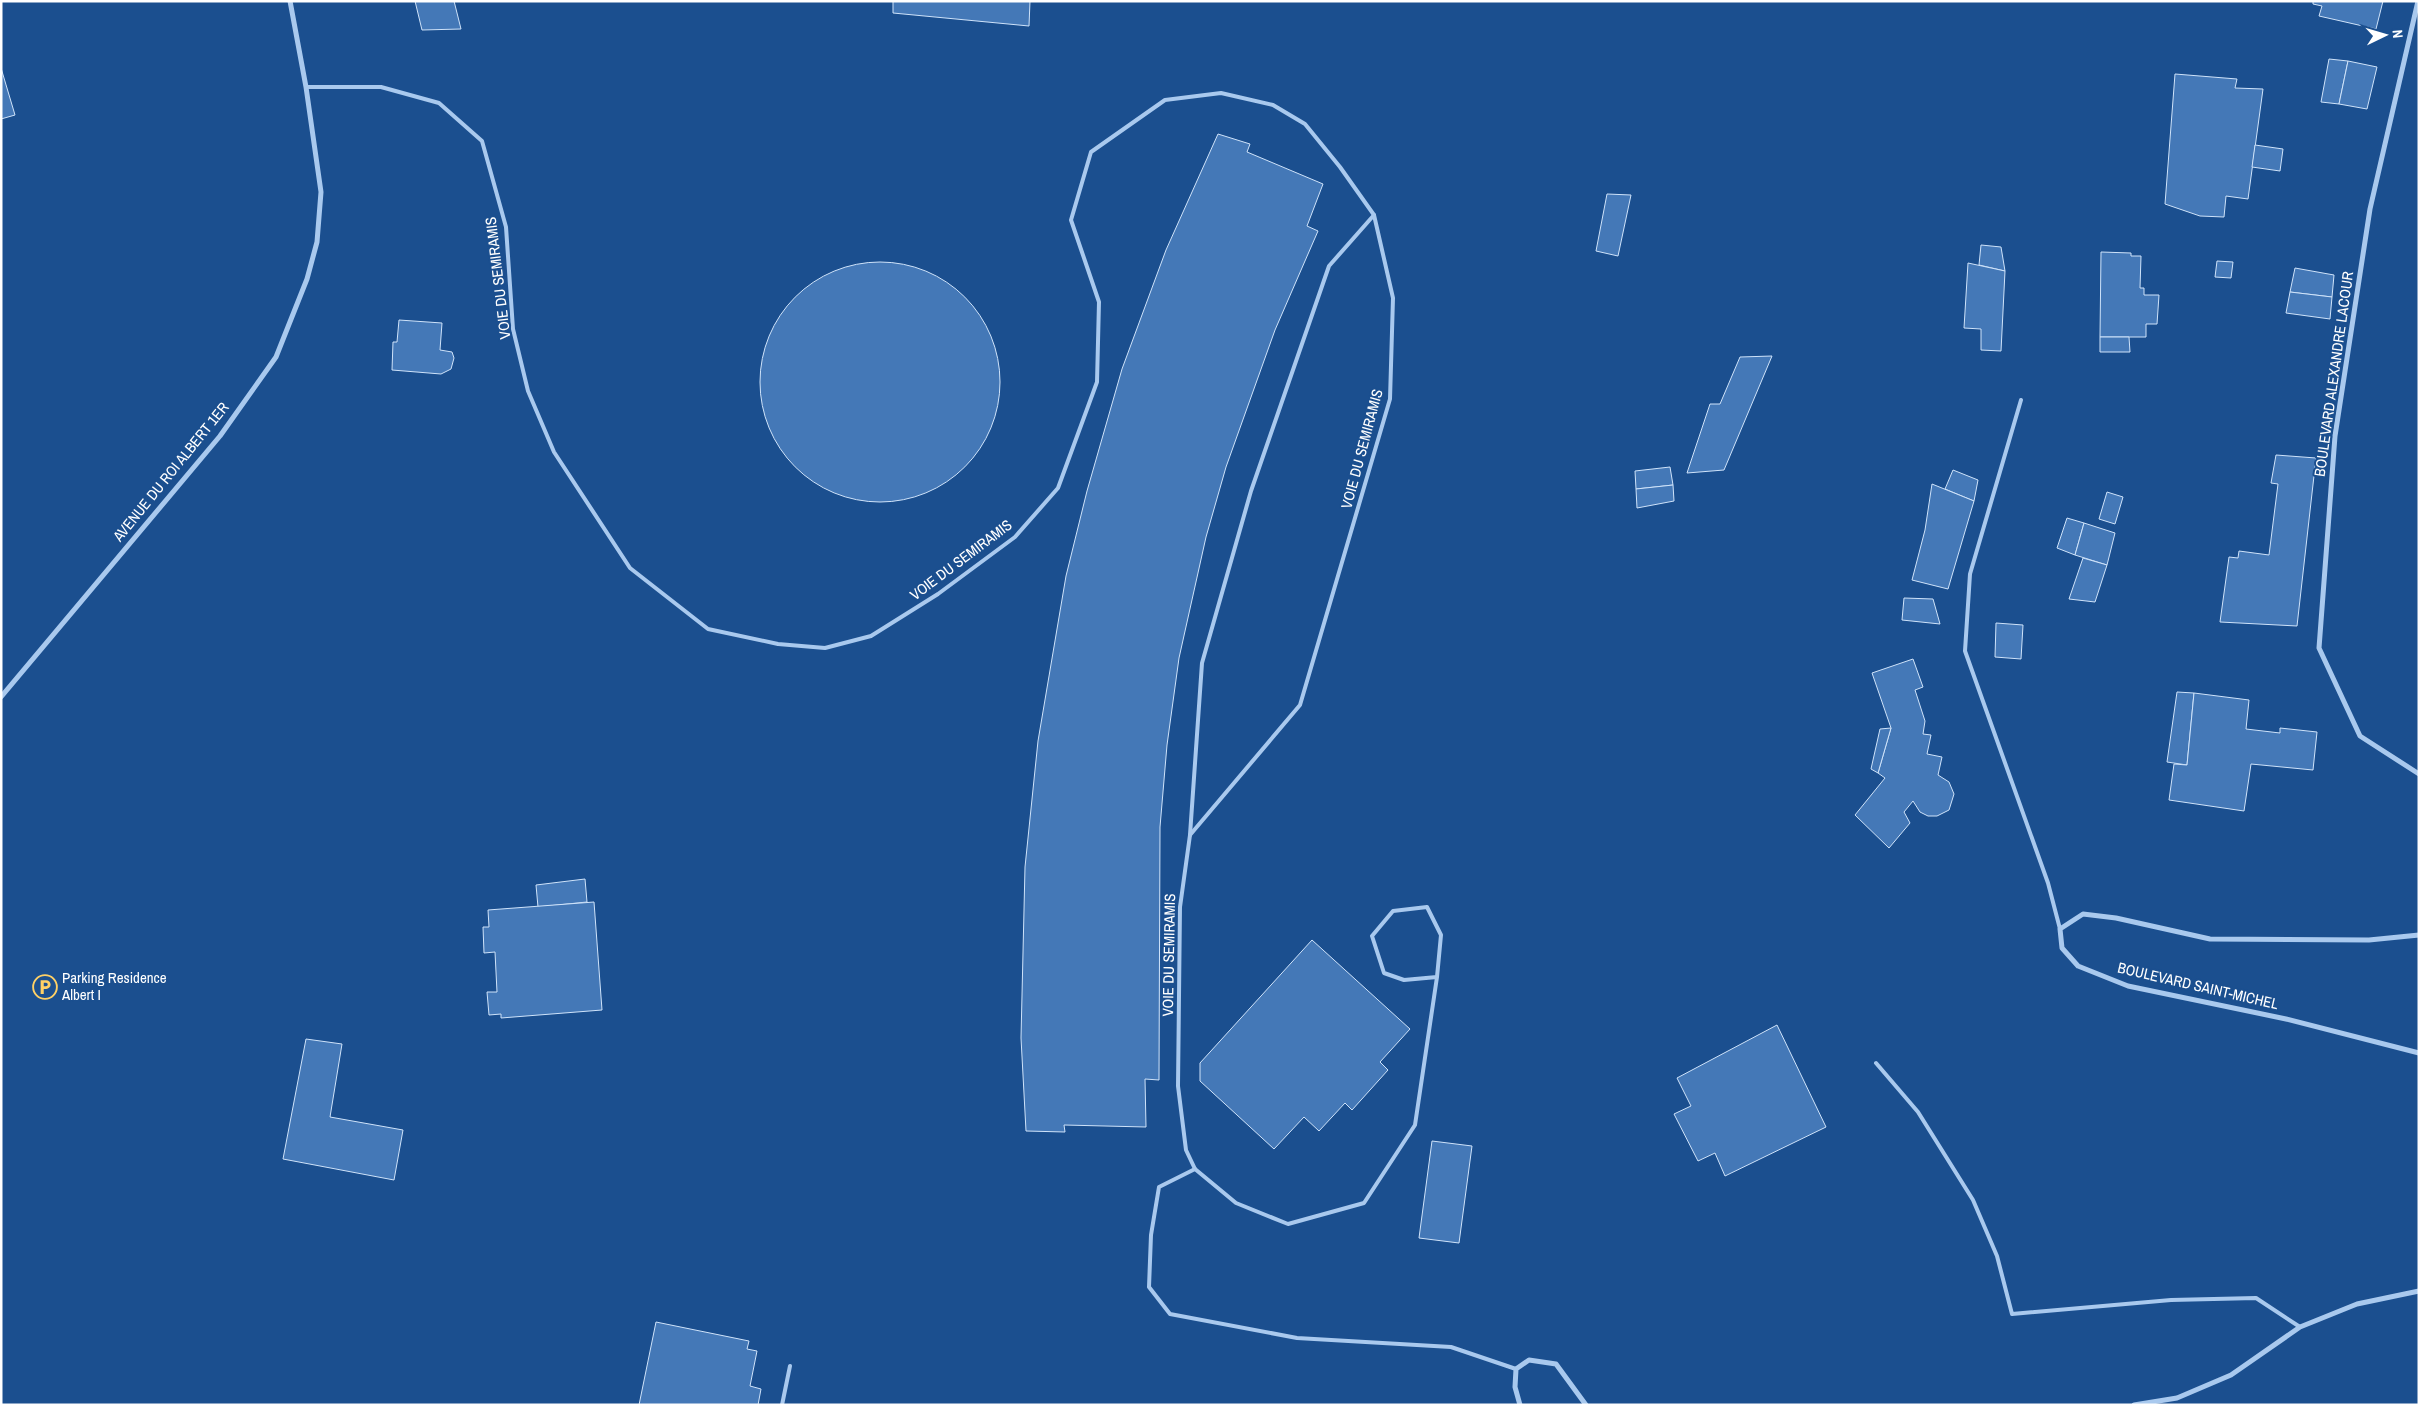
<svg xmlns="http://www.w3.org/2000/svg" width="2420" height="1406" font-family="'Archivo Narrow',sans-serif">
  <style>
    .water { fill: #3c6290; stroke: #9cc4f0 }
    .building { fill: #4478b7; stroke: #cfe3fa }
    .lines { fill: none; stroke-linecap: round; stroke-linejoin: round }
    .lane { stroke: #a9c9ee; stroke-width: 4 }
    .street { stroke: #a9c9ee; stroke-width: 5 }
    .labels { text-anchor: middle; stroke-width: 4; stroke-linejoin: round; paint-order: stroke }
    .street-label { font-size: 15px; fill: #fff; stroke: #1b4f8f }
    .poi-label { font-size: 15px; fill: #fff; stroke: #1b4f8f; text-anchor: start }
  </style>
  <rect width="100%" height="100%" fill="#1b4f8f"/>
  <path class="water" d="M952 311C1028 391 936 508 851 448 836 438 825 418 824 400 824 377 831 357 849 344L872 369C871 377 867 388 872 396 886 420 933 399 901 366 911 339 926 324 952 311Z"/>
  <g class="building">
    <polygon points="415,1 454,1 461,29 422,30"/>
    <polygon points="893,1 1030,1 1029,26 893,13"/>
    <polygon points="2313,1 2383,1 2376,29 2319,16 2322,6 2313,4"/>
    <polygon points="2329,59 2348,61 2339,104 2321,102"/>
    <polygon points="2348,61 2377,67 2367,109 2339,104"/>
    <polygon points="1,68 15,115 1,119"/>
    <polygon points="2175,74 2237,79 2235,88 2263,89 2248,199 2226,196 2224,217 2200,216 2165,204"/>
    <polygon points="1218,134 1250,144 1247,152 1323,184 1307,226 1318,231 1275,330 1226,467 1206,537 1179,658 1167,745 1160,827 1159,1080 1145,1079 1146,1127 1064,1125 1065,1132 1026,1131 1021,1038 1025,867 1038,741 1066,576 1087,491 1122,369 1166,250"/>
    <polygon points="2255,145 2283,149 2280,171 2252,167"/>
    <polygon points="1607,194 1631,195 1618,256 1596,251"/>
    <polygon points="1981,245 2001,247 2005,271 1979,265"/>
    <polygon points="2101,252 2131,253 2131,256 2141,256 2140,288 2144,288 2144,295 2159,295 2157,324 2146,324 2146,337 2100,337"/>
    <polygon points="2217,261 2233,262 2231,278 2215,277"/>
    <circle cx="880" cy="382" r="120"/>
    <polygon points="1968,263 2005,271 2001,351 1981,350 1981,329 1964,328"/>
    <polygon points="2295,268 2334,275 2332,297 2290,292"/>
    <polygon points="2290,292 2332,297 2330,319 2286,313"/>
    <polygon points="399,320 442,323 440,350 452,352 454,358 451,369 441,374 392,370 393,342 397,342"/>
    <polygon points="2100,337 2129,337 2130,352 2100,352"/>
    <polygon points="1772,356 1724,470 1687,473 1710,404 1720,404 1740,357"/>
    <polygon points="2276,455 2316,458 2297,626 2220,622 2229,557 2238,558 2239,551 2269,555 2278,484 2271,483"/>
    <polygon points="1670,467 1673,485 1636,489 1635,471"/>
    <polygon points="1953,470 1978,480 1974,501 1945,489"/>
    <polygon points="1932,484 1974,501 1948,589 1912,580 1925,530"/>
    <polygon points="1673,485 1674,501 1637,508 1636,489"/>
    <polygon points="2107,492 2123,497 2115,524 2099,519"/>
    <polygon points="2067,518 2084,523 2075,555 2057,548"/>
    <polygon points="2084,523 2115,533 2107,565 2075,555"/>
    <polygon points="2083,558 2107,565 2095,602 2069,599"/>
    <polygon points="1904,598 1933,599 1940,624 1902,620"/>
    <polygon points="1996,623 2023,625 2021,659 1995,657"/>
    <polygon points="1913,659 1923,687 1915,690 1925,721 1923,734 1931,735 1927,754 1942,757 1938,775 1949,782 1954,794 1949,810 1937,816 1928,816 1920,812 1913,801 1904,812 1910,823 1889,848 1855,815 1885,778 1878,773 1891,728 1872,673"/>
    <polygon points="2177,692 2194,693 2187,765 2167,762"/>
    <polygon points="2194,693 2249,700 2246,729 2280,733 2280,728 2317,732 2313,770 2251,764 2244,811 2169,800 2174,764 2187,765"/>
    <polygon points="1891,728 1878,773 1871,769 1880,729"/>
    <polygon points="585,879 587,902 538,907 536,885"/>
    <polygon points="594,902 602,1010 501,1018 501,1014 489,1015 487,992 497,992 495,952 484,953 483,927 489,927 488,910"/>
    <polygon points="1312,940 1410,1029 1380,1062 1388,1070 1352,1110 1345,1103 1319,1131 1304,1117 1274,1149 1200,1081 1200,1063"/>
    <polygon points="1777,1025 1826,1127 1725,1176 1715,1153 1698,1161 1674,1114 1691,1106 1677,1078"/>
    <polygon points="306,1039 342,1044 330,1117 403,1130 394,1180 283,1159"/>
    <polygon points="1432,1141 1472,1146 1459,1243 1419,1238"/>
    <polygon points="656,1322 749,1341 747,1349 757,1351 750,1386 761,1389 758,1405 639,1405"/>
  </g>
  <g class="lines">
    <g class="lane">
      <polyline points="306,87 381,87 439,103 482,141 506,227 513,329 528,391 554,452 630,568 708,629 778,644 825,648 871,636 938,594 1015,537 1058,488 1097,382 1099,302 1071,220 1091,152 1165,100 1221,93 1273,105 1305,124 1340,167 1374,215 1393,298 1390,399 1300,705 1190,835 1180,907 1178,1086 1186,1150 1195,1169 1236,1203 1288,1224 1364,1203 1415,1125 1437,977 1441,935 1427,907 1393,911 1372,936 1384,973 1404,980 1437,977"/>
      <polyline points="2021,400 1970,574 1965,651 2048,883 2060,929"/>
      <polyline points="1190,835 1202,663 1251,491 1329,266 1374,215"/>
      <polyline points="1876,1063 1918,1112 1973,1200 1997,1256 2012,1314 2171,1300 2256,1298 2300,1327"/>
      <polyline points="1195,1169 1159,1187 1151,1235 1149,1287 1170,1314 1297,1338 1451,1347 1516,1369"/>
      <polyline points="782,1405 790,1366"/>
    </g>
    <g class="street">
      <polyline points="2418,1 2370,209 2335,436 2319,648 2360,736 2419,774"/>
      <polyline points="1,697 220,436 276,357 307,279 317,242 321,192 306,87 290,1"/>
      <polyline points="2419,935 2369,940 2210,939 2116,918 2083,914 2060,929 2062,948 2078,966 2128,986 2286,1019 2419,1053"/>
      <polyline points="1520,1405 1515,1387 1516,1369 1529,1360 1556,1364 1586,1405"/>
      <polyline points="2134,1405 2177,1398 2231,1375 2300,1327 2357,1304 2419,1291"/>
    </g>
  </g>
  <defs>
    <g id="parking-ring" transform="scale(1.25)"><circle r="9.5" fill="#1b4f8f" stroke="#ffd166" stroke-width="1.5"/><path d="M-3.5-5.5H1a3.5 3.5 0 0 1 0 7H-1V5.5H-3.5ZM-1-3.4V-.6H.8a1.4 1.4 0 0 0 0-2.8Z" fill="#ffd166"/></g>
  </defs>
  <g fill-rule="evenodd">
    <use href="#parking-ring" x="45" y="987"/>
  </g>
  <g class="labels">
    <g class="street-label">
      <text transform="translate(498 278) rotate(-97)" y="5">VOIE DU SEMIRAMIS</text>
      <text transform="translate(2334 374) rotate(-82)" y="5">BOULEVARD ALEXANDRE LACOUR</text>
      <text transform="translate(1362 449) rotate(-75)" y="5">VOIE DU SEMIRAMIS</text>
      <text transform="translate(171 472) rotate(-51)" y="5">AVENUE DU ROI ALBERT 1ER</text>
      <text transform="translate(961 560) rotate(-37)" y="5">VOIE DU SEMIRAMIS</text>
      <text transform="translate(1169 955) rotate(-89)" y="5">VOIE DU SEMIRAMIS</text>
      <text transform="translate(2198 986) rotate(13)" y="5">BOULEVARD SAINT-MICHEL</text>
    </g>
    <g class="poi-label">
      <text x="62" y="983">Parking Residence<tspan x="62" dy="17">Albert I</tspan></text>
    </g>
  </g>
  <rect width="2420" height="1406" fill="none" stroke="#ffffff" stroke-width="5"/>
  <g transform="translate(2385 35) rotate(85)" stroke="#1b4f8f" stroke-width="4" paint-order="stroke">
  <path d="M0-4L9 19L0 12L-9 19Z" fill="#ffffff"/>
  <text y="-8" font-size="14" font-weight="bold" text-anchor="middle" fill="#ffffff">N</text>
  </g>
</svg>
